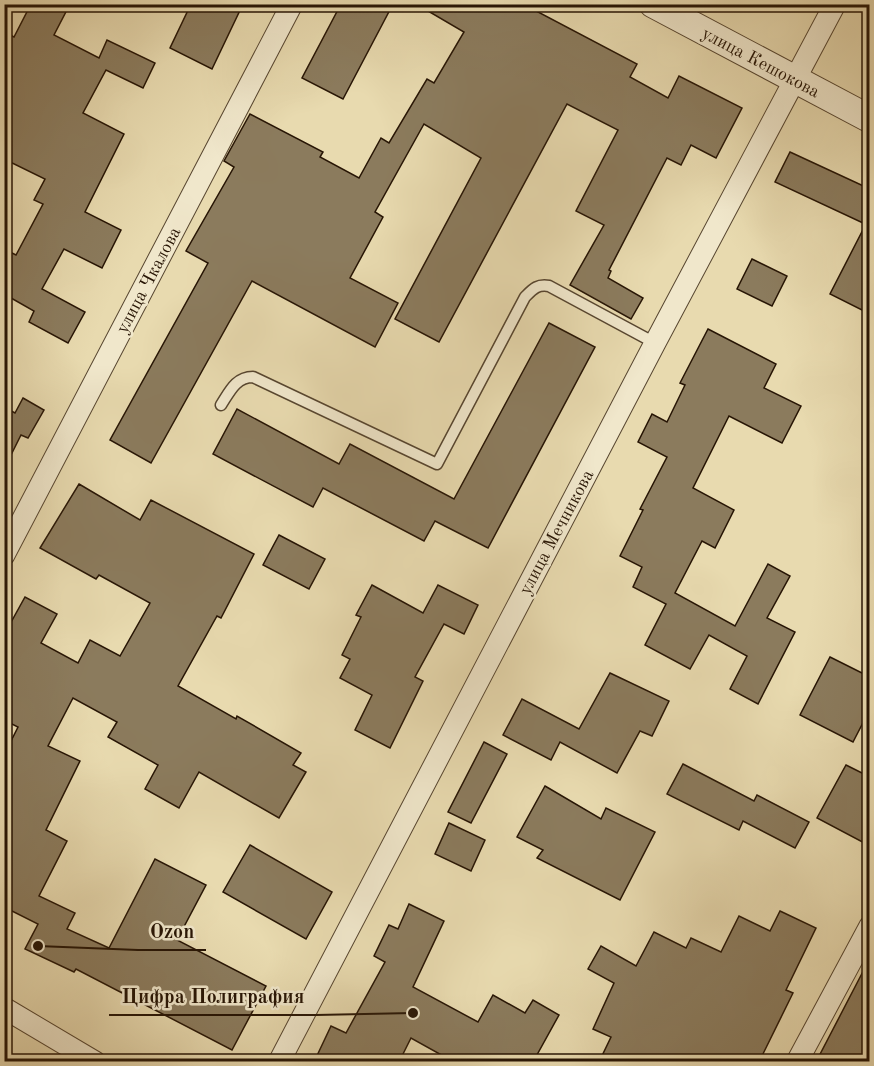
<svg xmlns="http://www.w3.org/2000/svg" width="874" height="1066" font-family="'Old Standard TT',serif">
  <style>
    .building { fill: #8b7b5d; stroke: #271505; stroke-width: 1.5 }
    .lines { fill: none; stroke-linecap: round; stroke-linejoin: round }
    .service-casing { stroke: #574630; stroke-width: 13 }
    .minor-casing { stroke: #574630; stroke-width: 23 }
    .tertiary-casing { stroke: #574630; stroke-width: 29 }
    .service { stroke: #f0e7cb; stroke-width: 10 }
    .minor { stroke: #f0e7cb; stroke-width: 21 }
    .tertiary { stroke: #f0e7cb; stroke-width: 27 }
    .labels { text-anchor: middle; stroke-width: 5; stroke-linejoin: round; paint-order: stroke }
    .street-label { font-size: 18px; fill: #271505; stroke: #f0e7cb }
    .leader { fill: none; stroke: #271505; stroke-width: 2 }
    .callout-dot { fill: #271505; stroke: #f0e7cb; stroke-width: 2 }
    .callout-label { font-size: 20px; text-anchor: middle; font-weight: bold; fill: #271505; stroke: #f0e7cb; stroke-width: 5; stroke-linejoin: round; paint-order: stroke }
  </style>
  <rect width="100%" height="100%" fill="#e8daaf"/>
  <filter id="stains"><feTurbulence type="fractalNoise" baseFrequency=".00333" numOctaves="4"/><feColorMatrix values="0 0 0 0 .2 0 0 0 0 .09 0 0 0 0 .02 0 0 0 .5 -.17"/></filter>
  <radialGradient id="worn" r=".72"><stop offset=".6" stop-color="#630" stop-opacity="0"/><stop offset="1" stop-color="#630" stop-opacity=".3"/></radialGradient>
  <g class="building">
    <polygon points="31,4 70,4 54,35 99,58 107,40 155,63 143,88 106,70 83,113 124,134 85,212 121,230 102,268 64,249 42,289 85,312 68,343 29,322 34,311 4,294 4,249 16,255 43,204 34,200 45,179 4,159 4,32 14,37"/>
    <polygon points="191,4 243,4 212,69 170,48"/>
    <polygon points="341,4 393,4 343,99 302,78"/>
    <polygon points="416,4 523,4 637,64 630,77 668,98 679,76 742,108 716,158 691,145 681,165 667,158 609,270 611,271 608,278 643,298 631,319 570,285 604,225 576,211 618,130 567,104 439,342 395,319 481,158 424,124 375,212 383,217 350,278 398,303 375,347 252,281 151,463 110,440 208,263 186,251 234,167 224,161 250,114 323,152 320,157 359,178 381,138 389,143 427,79 434,83 464,32"/>
    <polygon points="790,152 870,189 870,210 863,223 775,182"/>
    <polygon points="870,216 870,314 830,294"/>
    <polygon points="752,259 787,276 772,306 737,289"/>
    <polygon points="549,323 595,347 488,548 435,521 424,541 323,488 313,507 213,454 237,409 339,464 350,444 454,499"/>
    <polygon points="708,329 776,364 764,388 801,406 782,443 729,416 693,488 734,510 715,548 702,541 675,593 735,626 768,564 790,576 767,618 795,632 758,704 730,689 747,656 709,635 690,669 645,645 666,604 633,587 642,567 620,556 643,510 640,509 667,457 638,442 652,414 667,422 685,385 680,383"/>
    <polygon points="23,398 44,410 28,438 21,435 4,469 4,407 15,413"/>
    <polygon points="79,484 140,520 151,500 254,554 221,618 217,616 178,686 236,719 237,716 301,753 293,765 306,772 279,818 199,772 179,808 145,789 158,765 108,737 117,722 73,698 48,746 80,761 46,830 67,841 39,896 75,913 67,929 109,948 155,859 206,885 177,940 266,986 232,1050 76,969 74,972 25,949 38,924 4,907 4,755 18,727 4,720 4,635 25,597 57,614 41,643 78,663 90,640 120,656 150,603 99,575 96,579 40,548"/>
    <polygon points="279,535 325,559 309,589 263,565"/>
    <polygon points="372,585 423,613 438,585 478,605 464,634 444,624 415,677 423,681 390,748 355,730 372,695 340,678 350,659 342,655 361,617 356,615"/>
    <polygon points="830,657 870,677 870,709 853,742 800,715"/>
    <polygon points="610,673 669,701 652,736 640,731 617,773 560,742 551,760 503,735 522,699 579,729"/>
    <polygon points="484,742 507,754 471,823 448,812"/>
    <polygon points="683,764 754,801 757,795 809,822 795,848 743,821 739,830 667,794"/>
    <polygon points="846,765 870,777 870,846 817,818"/>
    <polygon points="545,786 601,819 606,808 655,832 620,900 537,858 543,850 517,837"/>
    <polygon points="449,823 485,840 471,871 435,854"/>
    <polygon points="250,845 332,892 306,939 223,892"/>
    <polygon points="409,904 444,921 413,987 478,1022 493,995 525,1013 533,1000 559,1015 533,1062 454,1062 411,1038 399,1062 314,1062 331,1026 346,1033 385,962 374,956 389,925 398,929"/>
    <polygon points="780,911 816,928 786,990 793,993 759,1062 599,1062 611,1037 593,1029 614,983 588,969 601,946 636,966 654,932 686,948 691,938 721,952 739,916 770,931"/>
    <polygon points="870,958 870,1062 816,1062"/>
  </g>
  <g class="lines">
    <g class="service-casing">
      <path id="service" d="M221 405C230 391 236 377 253 377L437 464 525 297C533 289 537 284 549 286L655 343"/>
    </g>
    <g class="minor-casing">
      <g id="minor">
        <polyline points="4,555 292,4"/>
        <polyline points="4,1008 95,1062"/>
        <polyline points="279,1062 655,343 835,4"/>
        <polyline points="797,1062 870,926"/>
      </g>
    </g>
    <g class="tertiary-casing">
      <polyline id="tertiary" points="653,4 870,119"/>
    </g>
    <use href="#service" class="service"/>
    <use href="#minor" class="minor"/>
    <use href="#tertiary" class="tertiary"/>
  </g>
  <g class="labels">
    <g class="street-label">
      <text transform="translate(761 62) rotate(28)" y="6">улица Кешокова</text>
      <text transform="translate(148 280) rotate(-62)" y="6">улица Чкалова</text>
      <text transform="translate(556 532) rotate(-62)" y="6">улица Мечникова</text>
    </g>
  </g>
  <path class="leader" d="M38 946L138 950H206M413 1013L316 1015H109"/>
  <g class="callout-dot">
    <circle cx="38" cy="946" r="6"/>
    <circle cx="413" cy="1013" r="6"/>
  </g>
  <g class="callout-label">
    <text x="172" y="938">Ozon</text>
    <text x="213" y="1003">Цифра Полиграфия</text>
  </g>
  <rect width="874" height="1066" fill="none" stroke="#e8daaf" stroke-width="24"/>
  <rect x="6" y="6" width="862" height="1054" fill="none" stroke="#271505" stroke-width="3"/>
  <rect x="12" y="12" width="850" height="1042" fill="none" stroke="#271505" stroke-width="1.5"/>
  <rect width="100%" height="100%" filter="url(#stains)"/>
  <rect width="100%" height="100%" fill="url(#worn)"/>
</svg>
